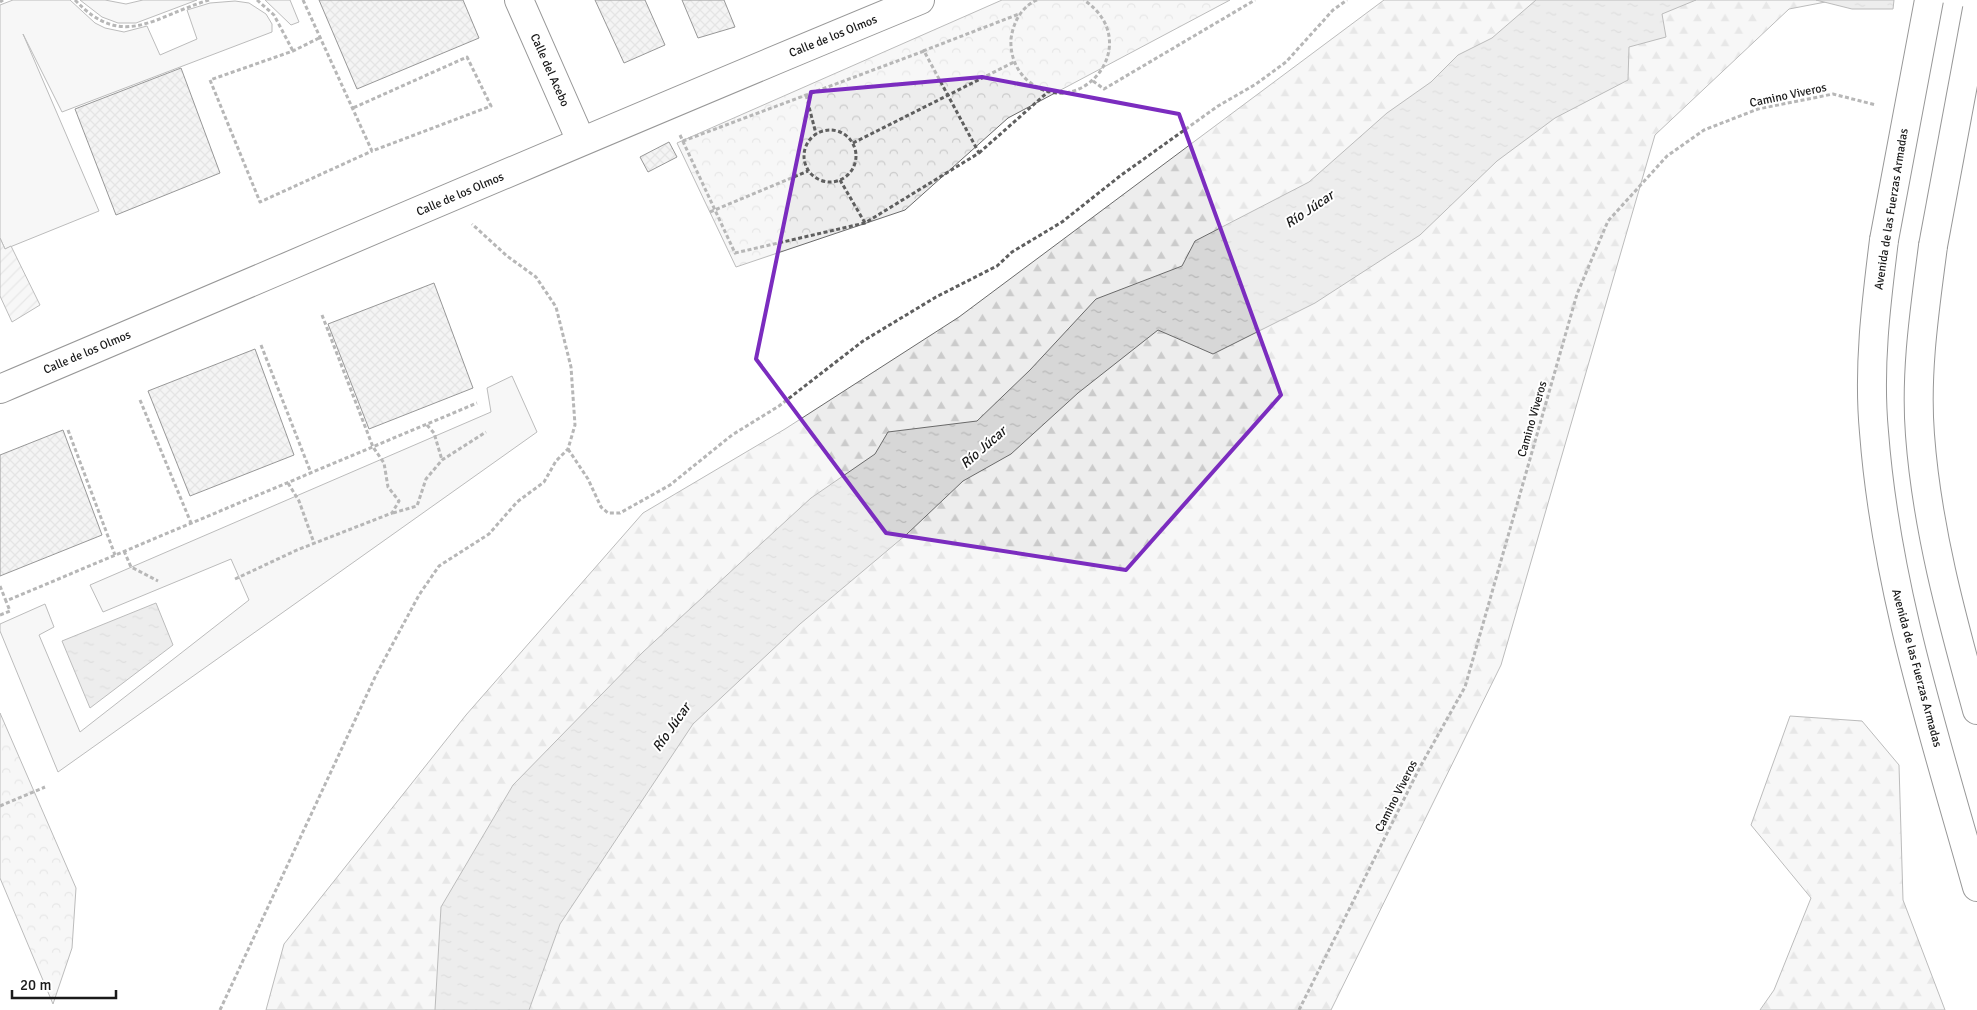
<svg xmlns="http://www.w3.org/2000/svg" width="1977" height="1010" font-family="Signika,sans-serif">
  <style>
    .built { fill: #ededed; stroke: #6a6a6a }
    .forest { fill: url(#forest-firs); stroke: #6a6a6a }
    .park { fill: url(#park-crowns); stroke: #6a6a6a }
    .garden { fill: url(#garden-furrows); stroke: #6a6a6a }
    .water { fill: url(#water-ripples); stroke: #6a6a6a }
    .building { fill: url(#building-cross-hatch); stroke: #1a1a1a }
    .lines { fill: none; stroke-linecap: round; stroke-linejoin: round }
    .minor-casing { stroke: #1a1a1a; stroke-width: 30 }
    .secondary-casing { stroke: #1a1a1a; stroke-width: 30 }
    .path { stroke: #5f5f5f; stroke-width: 3; stroke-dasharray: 4 2.5; stroke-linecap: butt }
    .minor { stroke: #fff; stroke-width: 28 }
    .secondary { stroke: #fff; stroke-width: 28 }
    .secondary-bridge-casing { stroke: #1a1a1a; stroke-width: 30; stroke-linecap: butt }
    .secondary-bridge { stroke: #fff; stroke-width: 28 }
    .marked { fill: none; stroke: #7b2cbf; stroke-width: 4; stroke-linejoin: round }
    .labels { text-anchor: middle; stroke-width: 4; stroke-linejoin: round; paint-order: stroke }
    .street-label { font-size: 12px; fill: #1a1a1a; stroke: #fff }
    .water-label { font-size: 14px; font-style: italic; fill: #1a1a1a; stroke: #fff }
  </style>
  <defs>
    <pattern id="forest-firs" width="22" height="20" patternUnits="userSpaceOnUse" patternTransform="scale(1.25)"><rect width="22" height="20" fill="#ededed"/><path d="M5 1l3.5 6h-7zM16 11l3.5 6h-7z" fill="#cbcbcb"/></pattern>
    <pattern id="park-crowns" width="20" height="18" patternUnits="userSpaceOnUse" patternTransform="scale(1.25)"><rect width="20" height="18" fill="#ededed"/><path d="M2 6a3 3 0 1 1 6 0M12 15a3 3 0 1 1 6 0" fill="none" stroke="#cbcbcb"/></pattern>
    <pattern id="garden-furrows" width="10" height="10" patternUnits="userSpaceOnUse" patternTransform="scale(1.25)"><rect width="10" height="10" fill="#ededed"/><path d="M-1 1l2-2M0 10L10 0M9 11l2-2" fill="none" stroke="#cbcbcb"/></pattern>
    <pattern id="water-ripples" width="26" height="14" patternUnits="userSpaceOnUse" patternTransform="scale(1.25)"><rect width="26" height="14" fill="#d7d7d7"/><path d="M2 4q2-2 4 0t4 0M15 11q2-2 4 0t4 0" fill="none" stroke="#b8b8b8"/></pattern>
    <pattern id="building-cross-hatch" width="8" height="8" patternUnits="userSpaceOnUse" patternTransform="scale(1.25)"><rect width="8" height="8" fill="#e6e6e6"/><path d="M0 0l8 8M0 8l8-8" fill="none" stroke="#c5c5c5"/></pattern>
  </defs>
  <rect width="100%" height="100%" fill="#fff"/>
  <g class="built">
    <polygon points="13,0 70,0 95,23 105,28 124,32 147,26 160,55 197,39 187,10 210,3 235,1 249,3 266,14 272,24 272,32 62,112 23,34 99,211 5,249 0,238 0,5"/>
    <polygon points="80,0 105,0 126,4 143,0 197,0 136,23 118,23 102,17"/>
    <polygon points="265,0 290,0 299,22 291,25"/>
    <polygon points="512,376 537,432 58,772 0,631 0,624 45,604 54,627 39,635 80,732 249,600 231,559 103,612 90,585 491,412 487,388"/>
  </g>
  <g class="forest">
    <polygon points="1384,0 1836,0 1789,9 1655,135 1501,665 1331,1010 266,1010 284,944 466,715 643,513 785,429 959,317"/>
    <polygon points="1790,716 1862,721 1899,765 1903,900 1945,1010 1760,1010 1774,990 1811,898 1751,825"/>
  </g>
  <g class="park">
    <polygon points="1002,0 1230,0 1008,118 905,210 736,267 677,143"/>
    <polygon points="0,713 76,888 72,948 53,1004 0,878"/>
  </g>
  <polygon class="garden" points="0,238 5,249 11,246 40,305 12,322 0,296"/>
  <g class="water">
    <polygon points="1536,0 1696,0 1662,14 1666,37 1629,47 1628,80 1555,118 1497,161 1420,235 1315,303 1213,354 1158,330 1078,393 1011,454 963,481 907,534 800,624 693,724 560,924 529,1010 435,1010 441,907 513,785 643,652 811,498 875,454 888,432 977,421 1030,370 1096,299 1182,266 1195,241 1309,182 1387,113 1431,82 1458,55 1492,38"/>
    <polygon points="1816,0 1894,0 1893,9 1852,9"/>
    <polygon points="156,603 173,645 90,708 62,641"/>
  </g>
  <g class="building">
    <polygon points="319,0 463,0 479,38 357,89"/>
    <polygon points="595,0 645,0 665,45 624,63"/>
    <polygon points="682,0 724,0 735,27 698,38"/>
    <polygon points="181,68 220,173 116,215 75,109"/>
    <polygon points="669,142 677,157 648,172 640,157"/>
    <polygon points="434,283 473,388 369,429 328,324"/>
    <polygon points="255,349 294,455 190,496 148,391"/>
    <polygon points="63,430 102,535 0,576 0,455"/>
  </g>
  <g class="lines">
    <g class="minor-casing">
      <g id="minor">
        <polyline points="519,0 581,141"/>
        <path d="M0 389C307 259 612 127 920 0"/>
      </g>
    </g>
    <g class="secondary-casing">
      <g id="secondary">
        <path d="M1884 240C1876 304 1868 368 1874 432 1886 589 1935 737 1977 887"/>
        <path d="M1933 246C1925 308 1915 372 1920 435 1927 529 1952 619 1977 710"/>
      </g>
    </g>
    <g class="path">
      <path d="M75 0C123 51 155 16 209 0"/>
      <polyline points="257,0 274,15 293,51"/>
      <polyline points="303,0 372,151 491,106 467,57 353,108"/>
      <path d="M1037 0C1021 7 1013 23 1011 39 1010 55 1016 70 1027 80 1080 125 1147 43 1084 0"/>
      <polyline points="0,2 3,0"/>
      <polyline points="319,38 293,51 210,80 260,202 372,151"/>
      <polyline points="923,51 1019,14"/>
      <polyline points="1093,81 1104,89 1255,0"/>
      <polyline points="806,95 816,134"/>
      <circle cx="830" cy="156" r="26"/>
      <polyline points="680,135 735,253 865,223 979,153 924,51 683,141"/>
      <polyline points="853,143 1014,62"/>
      <polyline points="979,153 1049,91"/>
      <polyline points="840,180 865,223"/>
      <polyline points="710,212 808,171"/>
      <polyline points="261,345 311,473"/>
      <polyline points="140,400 191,523"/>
      <polyline points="427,425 434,433 442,460"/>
      <polyline points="68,430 115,555"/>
      <polyline points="568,449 588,479 601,507 608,513 620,513 670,485 732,435 779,406 863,341 936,297 997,266 1012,252 1062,222 1120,176 1218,106 1256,84 1286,62 1333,10 1347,0"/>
      <polyline points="288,483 299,501 314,543"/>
      <polyline points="393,513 417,506 426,479 442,460 486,432"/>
      <polyline points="124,551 131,567 158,581"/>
      <polyline points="235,579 297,550 392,513 399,501 388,487 384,463 373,447 322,315"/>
      <polyline points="0,586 6,601 477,403"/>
      <polyline points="0,615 10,611 6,601"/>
      <polyline points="0,806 45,787"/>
      <polyline points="220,1010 376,675 419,595 439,566 489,534 517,502 544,482 556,461 568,449 575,425 571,367 556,307 536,277 507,256 472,224"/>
      <polyline points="1299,1010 1420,767 1465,687 1577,294 1608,221 1667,156 1704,130 1758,109 1833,94 1876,105"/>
    </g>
    <use href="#minor" class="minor"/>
    <use href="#secondary" class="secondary"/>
    <g class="secondary-bridge-casing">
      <g id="secondary-bridge">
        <polyline points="1884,240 1929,0"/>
        <polyline points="1933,246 1977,9"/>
      </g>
    </g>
    <use href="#secondary-bridge" class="secondary-bridge"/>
  </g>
  <path d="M0 0H1977V1010H0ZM982 77 1179 114 1281 395 1126 570 886 533 756 359 811 92Z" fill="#fff" fill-opacity=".55" fill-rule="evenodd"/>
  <path class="marked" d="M982 77 1179 114 1281 395 1126 570 886 533 756 359 811 92Z"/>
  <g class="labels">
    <g class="street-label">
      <text transform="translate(833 36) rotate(-22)" y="4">Calle de los Olmos</text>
      <text transform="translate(550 70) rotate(66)" y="4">Calle del Acebo</text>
      <text transform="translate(1788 95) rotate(-12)" y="4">Camino Viveros</text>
      <text transform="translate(460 194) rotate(-23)" y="4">Calle de los Olmos</text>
      <text transform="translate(1891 209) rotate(-81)" y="4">Avenida de las Fuerzas Armadas</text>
      <text transform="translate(87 352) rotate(-23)" y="4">Calle de los Olmos</text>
      <text transform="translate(1532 419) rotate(-74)" y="4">Camino Viveros</text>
      <text transform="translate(1917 668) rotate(75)" y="4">Avenida de las Fuerzas Armadas</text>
      <text transform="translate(1396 796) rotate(-63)" y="4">Camino Viveros</text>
    </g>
    <g class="water-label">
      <text transform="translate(1309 209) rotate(-34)" y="5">Río Júcar</text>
      <text transform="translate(983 447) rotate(-41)" y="5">Río Júcar</text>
      <text transform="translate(671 727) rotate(-55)" y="5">Río Júcar</text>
    </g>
  </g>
  <path d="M12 990v8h104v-8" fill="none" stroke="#1a1a1a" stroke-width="2.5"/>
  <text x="20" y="990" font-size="15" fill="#1a1a1a" stroke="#ffffff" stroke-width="4" paint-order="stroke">20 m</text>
</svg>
